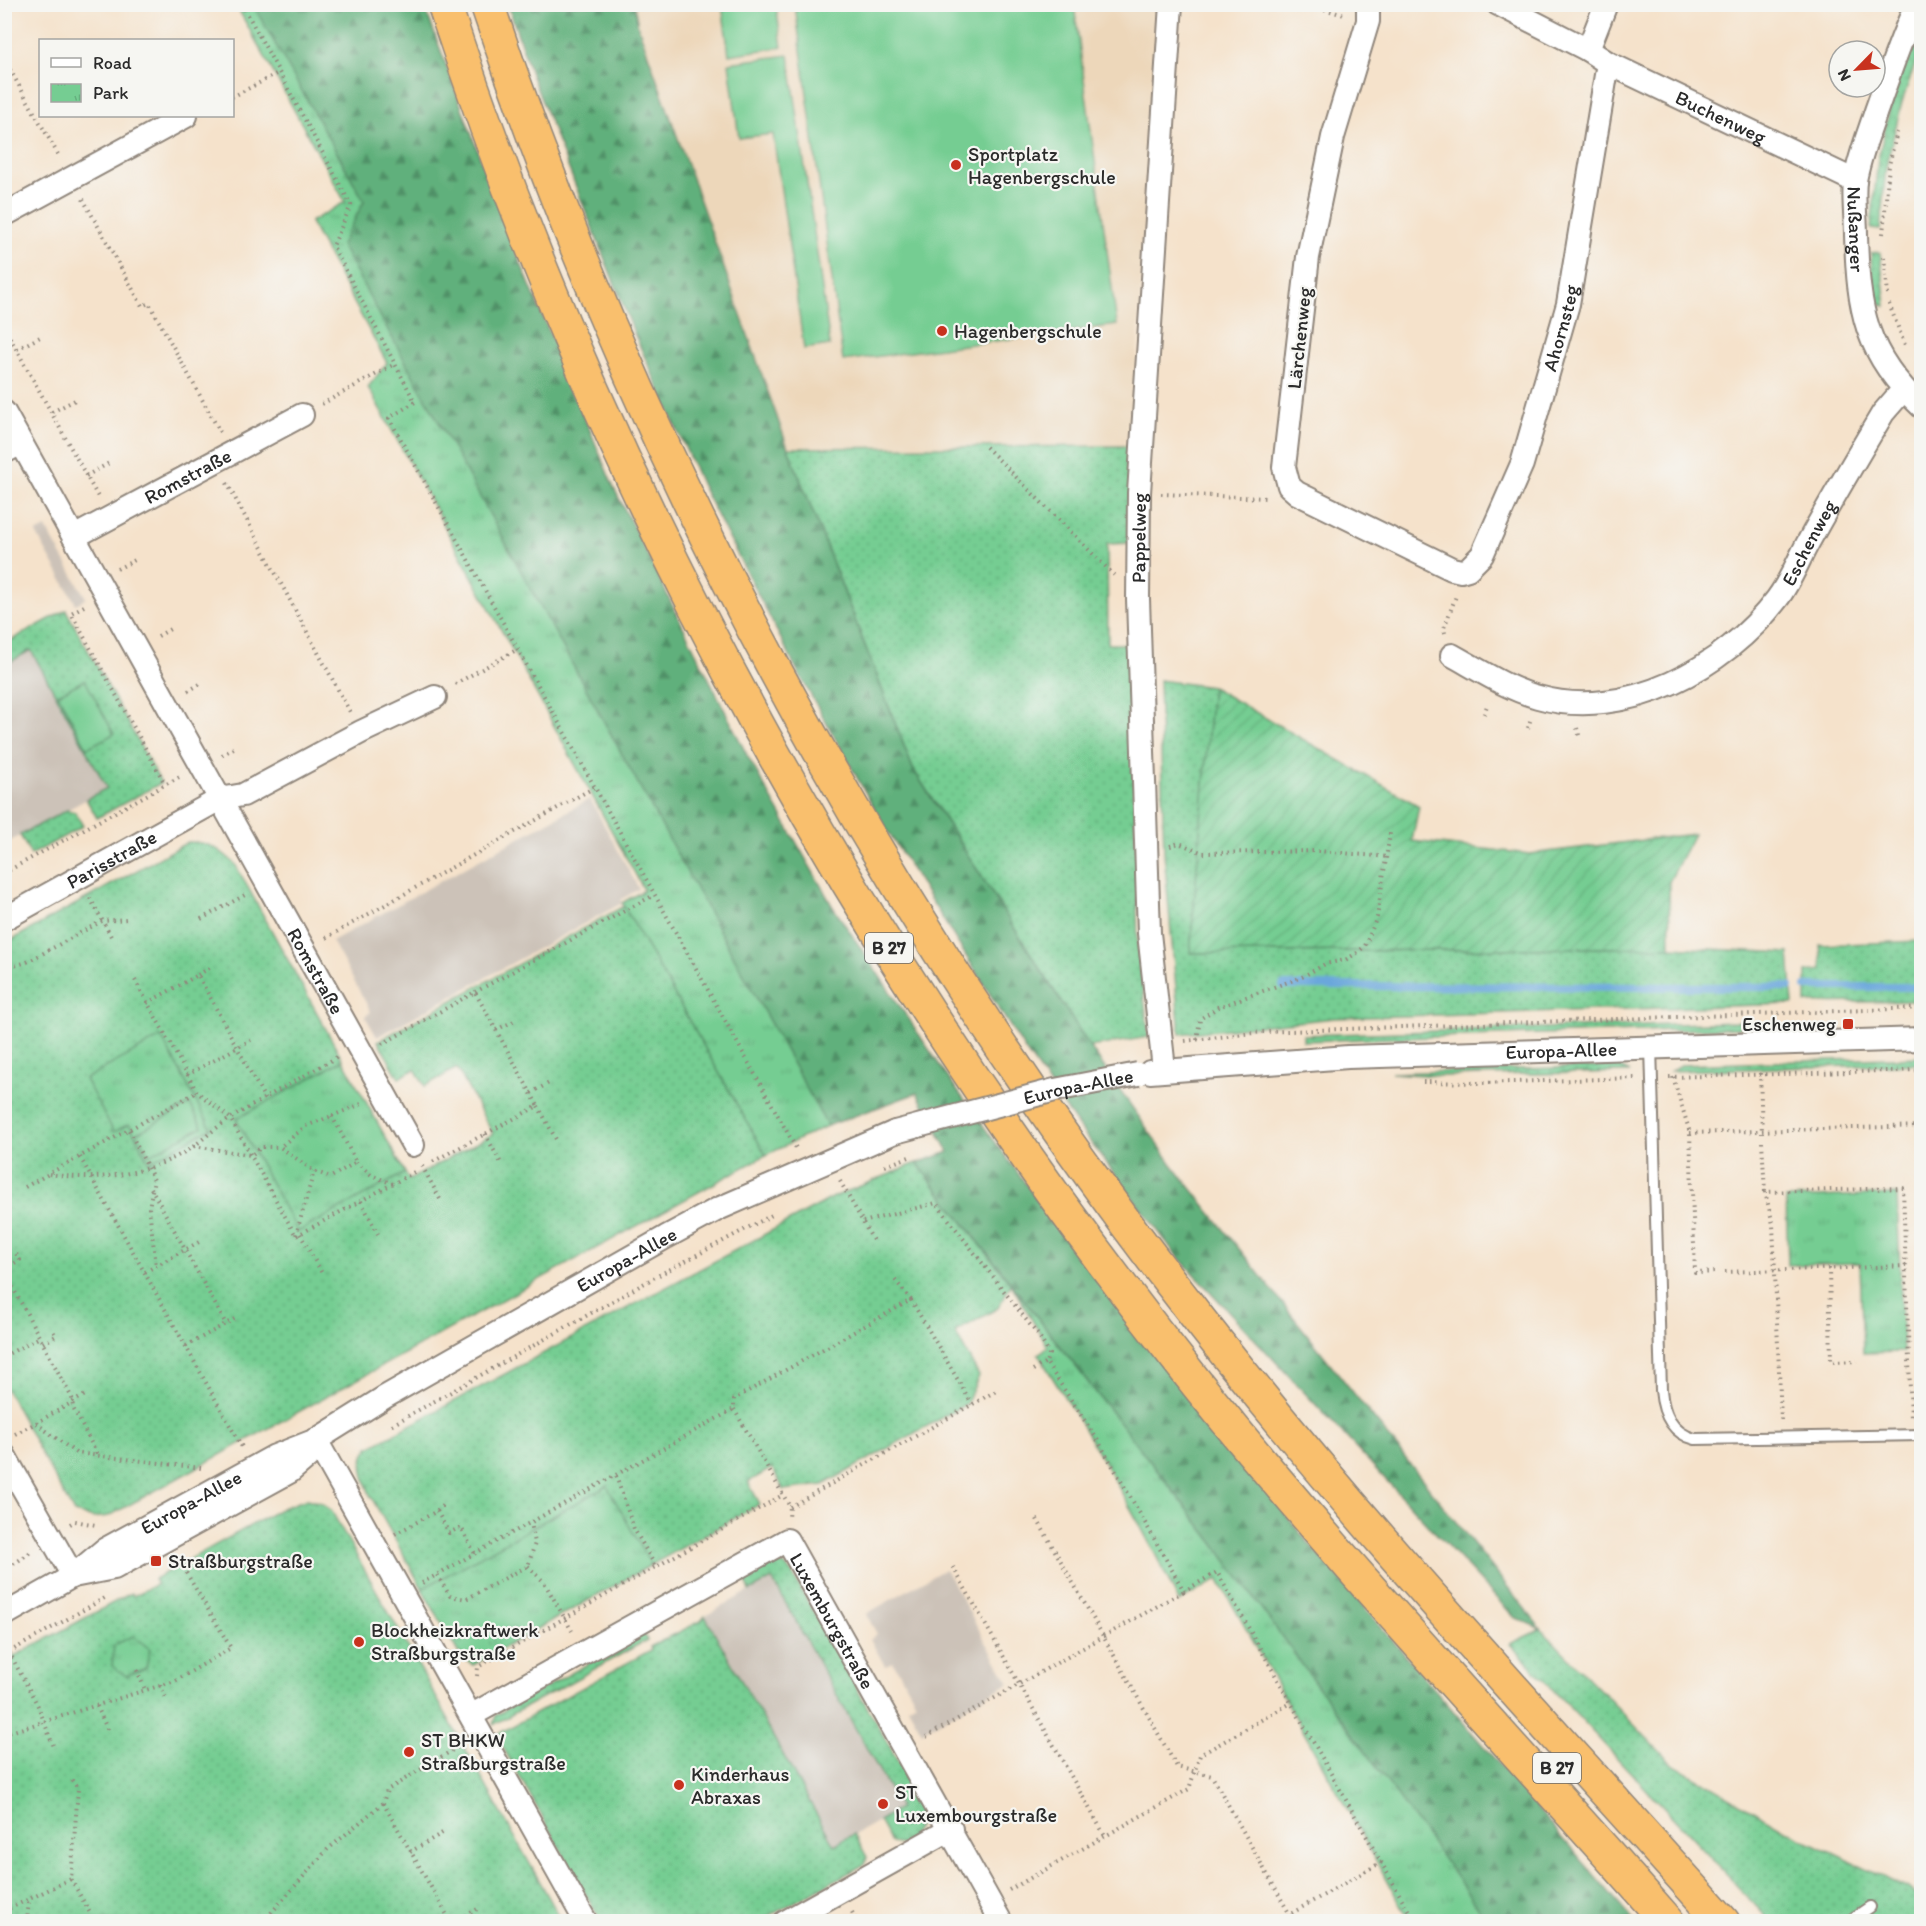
<svg xmlns="http://www.w3.org/2000/svg" width="1926" height="1926" font-family="Itim,sans-serif">
  <style>
    .built { fill: #edd7ba }
    .industrial { fill: #ccc2b8 }
    .grass { fill: url(#grass-dots); stroke: #507c5e; stroke-width: 1.5 }
    .forest { fill: url(#forest-firs); stroke: #466e54; stroke-width: 1.5 }
    .park { fill: url(#park-tufts); stroke: #507c5e; stroke-width: 1.5 }
    .garden { fill: url(#garden-furrows); stroke: #507c5e; stroke-width: 1.5 }
    .pitch { fill: #75cd92; stroke: #507c5e; stroke-width: 1.5 }
    .lines { fill: none; stroke-linecap: round; stroke-linejoin: round }
    .stream { stroke: #6aa7db; stroke-width: 8 }
    .service-casing { stroke: #90867b; stroke-width: 14 }
    .minor-casing { stroke: #90867b; stroke-width: 26 }
    .trunk-casing { stroke: #90867b; stroke-width: 36 }
    .path { stroke: #90867b; stroke-width: 4; stroke-dasharray: 1.5 4.5; stroke-linecap: butt }
    .service { stroke: #fff; stroke-width: 10 }
    .minor { stroke: #fff; stroke-width: 22 }
    .trunk { stroke: #f9bf6d; stroke-width: 33 }
    .minor-bridge-casing { stroke: #90867b; stroke-width: 26; stroke-linecap: butt }
    .minor-bridge { stroke: #fff; stroke-width: 22 }
    .poi-dot { fill: #c8321e; stroke: #f6f6f2; stroke-width: 2 }
    .labels { text-anchor: middle; stroke-width: 4.5; stroke-linejoin: round; paint-order: stroke }
    .shield { fill: #f6f6f2; stroke: #686867; stroke-width: 1.5 }
    .shield-label { font-size: 18px; font-weight: bold; fill: #2b2b2b }
    .street-label { font-size: 20px; fill: #2b2b2b; stroke: #f6f6f2 }
    .poi-label { font-size: 20px; fill: #2b2b2b; stroke: #f6f6f2; text-anchor: start }
  </style>
  <defs>
    <pattern id="grass-dots" width="8" height="8" patternUnits="userSpaceOnUse" patternTransform="scale(1.5)"><rect width="8" height="8" fill="#75cd92"/><path d="M2 2h.1M6 6h.1" fill="none" stroke="#65b07e" stroke-width="1.8" stroke-linecap="round"/></pattern>
    <pattern id="forest-firs" width="22" height="20" patternUnits="userSpaceOnUse" patternTransform="scale(1.5)"><rect width="22" height="20" fill="#60b07c"/><path d="M5 1l3.5 6h-7zM16 11l3.5 6h-7z" fill="#4f8f66"/></pattern>
    <pattern id="park-tufts" width="24" height="20" patternUnits="userSpaceOnUse" patternTransform="scale(1.5)"><rect width="24" height="20" fill="#75cd92"/><path d="M3 7l-1-3M5 7V3M7 7l1-3M15 17l-1-3M17 17v-4M19 17l1-3" fill="none" stroke="#65b07e"/></pattern>
    <pattern id="garden-furrows" width="10" height="10" patternUnits="userSpaceOnUse" patternTransform="scale(1.5)"><rect width="10" height="10" fill="#75cd92"/><path d="M-1 1l2-2M0 10L10 0M9 11l2-2" fill="none" stroke="#65b07e"/></pattern>
  </defs>
  <rect width="100%" height="100%" fill="#f6f6f2"/>
  <filter id="ink" filterUnits="userSpaceOnUse"><feTurbulence type="fractalNoise" baseFrequency=".0167" numOctaves="2"/><feDisplacementMap in="SourceGraphic" scale="12" xChannelSelector="R" yChannelSelector="G"/><feConvolveMatrix kernelMatrix="1 2 1 2 8 2 1 2 1" color-interpolation-filters="sRGB"/></filter>
  <filter id="wash" filterUnits="userSpaceOnUse"><feTurbulence type="fractalNoise" baseFrequency=".008" numOctaves="4" result="noise"/><feDisplacementMap in="SourceGraphic" scale="24" xChannelSelector="R" yChannelSelector="G"/><feGaussianBlur stdDeviation="1.35" result="paint"/><feColorMatrix in="noise" values="0 0 0 0 0 0 0 0 0 0 0 0 0 0 0 0 0 1.4 0 .05"/><feComposite in="paint" operator="in"/></filter>
  <g filter="url(#wash)">
    <rect width="100%" height="100%" fill="#f5e2cb"/>
    <polygon class="built" points="634,5 1159,5 1131,446 788,448 638,26"/>
    <g class="industrial">
      <polygon points="46,528 86,598 76,604 36,533"/>
      <polygon points="31,650 107,788 5,844 4,660 8,658 11,661"/>
      <polygon points="590,799 639,889 620,900 622,903 377,1037 365,1016 371,1012 332,941"/>
      <polygon points="945,1569 1009,1683 922,1732 908,1707 916,1702 905,1682 893,1662 885,1666 870,1639 877,1634 866,1614"/>
      <polygon points="771,1579 900,1809 834,1846 705,1616"/>
    </g>
    <g class="grass">
      <polygon points="1909,47 1920,50 1902,102 1886,167 1880,230 1871,229 1878,159 1892,99"/>
      <polygon points="1880,252 1886,306 1878,303 1872,279 1871,253"/>
      <polygon points="1131,446 1131,543 1107,544 1108,644 1131,644 1138,951 1149,1037 1090,1047 913,769 788,448"/>
      <polygon points="66,610 161,783 97,818 86,799 107,788 31,650 10,662 5,651 4,644"/>
      <polygon points="1159,680 1212,687 1191,953 1670,947 1789,953 1793,1004 1335,1018 1180,1034 1164,853"/>
      <polygon points="67,810 75,812 83,826 31,855 20,835"/>
      <path d="M188 842C209 842 220 849 235 864L409 1180 493 1134 457 1068 425 1086 415 1069 399 1078 378 1041 624 906 766 1155 109 1516 93 1518 74 1513 5 1387 4 944Z"/>
      <polygon points="1921,941 1921,1001 1806,1003 1806,972 1822,970 1820,945"/>
      <polygon points="1740,1022 1740,1028 1303,1041 1303,1035"/>
      <polygon points="1921,1057 1921,1064 1671,1071 1681,1065"/>
      <polygon points="1618,1066 1630,1072 1441,1076 1391,1073"/>
      <path d="M917 1163 1011 1284 998 1308 955 1332 979 1376 966 1404 823 1485 784 1490 772 1468 748 1482 760 1504 473 1665 458 1652 370 1495C364 1478 357 1462 369 1447L836 1196Z"/>
      <polygon points="307,1499 321,1503 331,1510 562,1921 5,1921 4,1662 131,1593 133,1596 157,1584 154,1579 282,1508"/>
      <path d="M775 1564 784 1565 791 1572 919 1799C926 1819 917 1832 902 1845L891 1842 879 1821 900 1808 772 1579 750 1591 746 1582 747 1575Z"/>
      <polygon points="705,1616 834,1845 854,1834 867,1857 865,1864 760,1921 601,1921 496,1735 651,1650 650,1647 701,1621"/>
      <polygon points="1541,1629 1671,1763 1787,1831 1908,1889 1921,1901 1921,1921 1770,1921 1510,1644"/>
      <polygon points="643,1633 647,1640 493,1725 496,1715"/>
    </g>
    <g class="forest">
      <polygon points="253,5 424,5 505,225 613,486 747,755 833,907 951,1082 1106,1293 1301,1534 1634,1921 1488,1921 1213,1542 917,1163 949,1152 917,1093 827,1126 341,245 364,201"/>
      <polygon points="508,5 634,5 638,26 788,448 913,769 1090,1047 1171,1163 1541,1629 1514,1617 1177,1256 1079,1127 1027,1053 882,822 799,674 703,488 635,335 531,74"/>
    </g>
    <g class="park">
      <polygon points="236,5 253,5 364,201 341,245 827,1126 766,1155 622,903 644,890 368,387 387,363 310,222 345,202"/>
      <polygon points="161,1037 211,1128 149,1162 129,1124 114,1132 85,1079"/>
      <polygon points="343,1060 405,1173 298,1232 236,1119"/>
      <polygon points="1897,1194 1903,1352 1863,1353 1860,1263 1788,1265 1786,1198"/>
      <path d="M1011 1284 1213 1542 1488 1921H1410L1218 1579 1179 1602C1138 1515 1088 1435 1038 1354L1048 1347Z"/>
      <polygon points="607,1486 651,1565 473,1665 458,1652 422,1589"/>
      <polygon points="133,1636 150,1649 146,1668 126,1676 112,1666 114,1645"/>
    </g>
    <polygon class="garden" points="1212,687 1419,806 1412,841 1530,854 1694,834 1669,882 1670,947 1190,953"/>
    <g class="pitch">
      <polygon points="722,5 776,5 782,47 729,55"/>
      <polygon points="795,5 1074,5 1117,325 843,361"/>
      <polygon points="789,55 830,345 804,349 773,134 739,138 729,63"/>
      <polygon points="85,680 114,734 87,748 58,694"/>
      <polygon points="190,1104 202,1127 149,1155 137,1133"/>
    </g>
    <g class="lines">
      <g class="stream">
        <polyline points="1283,986 1790,987"/>
        <polyline points="1806,987 1922,987"/>
      </g>
    </g>
  </g>
  <g filter="url(#ink)">
    <g class="lines">
      <g class="service-casing">
        <g id="service">
          <polyline points="4,459 24,448"/>
          <path d="M1651 1047 1661 1390C1663 1413 1671 1433 1695 1439L1922 1435"/>
          <polyline points="1848,1922 1870,1907"/>
        </g>
      </g>
      <g class="minor-casing">
        <g id="minor">
          <path id="s1" d="M1368 4V21L1333 137 1308 257 1284 467 1289 486 1297 493 1452 569 1461 571 1468 569 1482 555 1522 464 1568 304 1608 63"/>
          <path id="s2" d="M1498 4 1588 50 1608 63 1855 181"/>
          <path id="s3" d="M1917 4C1900 39 1889 75 1876 111 1869 133 1859 157 1855 181 1853 198 1856 218 1856 235 1858 310 1865 354 1922 407"/>
          <polyline points="1588,50 1606,4"/>
          <polyline points="4,215 186,116"/>
          <path id="s4" d="M4 412 413 1145"/>
          <path id="s5" d="M74 537 302 415"/>
          <path id="s6" d="M1452 655C1479 670 1508 689 1538 697 1625 722 1725 668 1777 599 1791 581 1799 558 1810 539 1833 497 1858 455 1883 413L1903 390"/>
          <path id="s7" d="M4 919 220 799 243 795 361 732 435 697"/>
          <path id="s8" d="M1164 1069 1149 933 1138 599 1139 493 1171 4"/>
          <path id="s9" d="M1150 1072 1348 1057 1922 1039"/>
          <polyline points="316,1440 586,1922"/>
          <polyline points="4,1455 73,1576"/>
          <polyline points="73,1576 114,1568 291,1471 312,1453 316,1440"/>
          <path id="s10" d="M4 1615 73 1576 104 1550 275 1456 316 1440 385 1397 666 1237 718 1209 895 1132"/>
          <path id="s11" d="M472 1715 787 1540 1001 1922"/>
          <polyline points="785,1922 951,1829"/>
        </g>
      </g>
      <g class="trunk-casing">
        <g id="trunk">
          <path d="M444 4C608 504 869 973 1197 1384 1346 1570 1511 1743 1668 1922"/>
          <path d="M487 4C641 464 876 899 1171 1283 1342 1507 1535 1712 1723 1922"/>
        </g>
      </g>
      <g class="path">
        <polyline points="242,4 351,205 333,246 415,402 389,418 796,1148"/>
        <polyline points="1307,4 1344,15"/>
        <polyline points="4,59 60,158"/>
        <polyline points="232,97 280,72"/>
        <polyline points="83,199 142,306 149,303 220,432"/>
        <polyline points="1883,234 1889,165 1897,132"/>
        <polyline points="1884,257 1888,294"/>
        <polyline points="4,276 7,275"/>
        <polyline points="1889,304 1905,345"/>
        <polyline points="4,327 98,497"/>
        <polyline points="17,349 40,337"/>
        <polyline points="322,404 395,364"/>
        <polyline points="52,412 75,400"/>
        <polyline points="986,447 1114,575"/>
        <polyline points="86,476 109,463"/>
        <polyline points="227,483 350,712"/>
        <polyline points="1161,494 1267,498"/>
        <polyline points="117,569 135,560"/>
        <polyline points="84,606 71,613 165,784"/>
        <polyline points="1445,633 1444,628 1456,596"/>
        <polyline points="158,636 172,628"/>
        <polyline points="455,684 518,649"/>
        <polyline points="188,691 202,683"/>
        <polyline points="1484,714 1488,703"/>
        <polyline points="1528,728 1531,718"/>
        <polyline points="1577,728 1580,738"/>
        <polyline points="222,755 237,746"/>
        <polyline points="1170,846 1179,843 1203,853 1319,851 1388,857"/>
        <polyline points="4,873 181,776"/>
        <polyline points="90,898 113,940"/>
        <polyline points="201,919 245,895"/>
        <polyline points="326,938 595,787"/>
        <polyline points="4,969 27,962 102,921 127,919"/>
        <polyline points="198,975 211,967"/>
        <polyline points="135,980 197,1092 230,1118 296,1236 418,1170"/>
        <polyline points="475,992 654,895"/>
        <polyline points="147,1003 198,975 265,1099"/>
        <polyline points="496,1030 514,1021"/>
        <polyline points="1197,1040 1200,1019 1218,1007 1302,977 1325,964 1345,960 1357,953 1365,946 1377,917 1390,833"/>
        <polyline points="1185,1041 1262,1032 1922,1008"/>
        <polyline points="382,1044 475,992 538,1106 432,1162"/>
        <polyline points="1760,1073 1762,1134"/>
        <polyline points="187,1075 251,1040"/>
        <polyline points="1669,1077 1922,1070"/>
        <polyline points="1673,1077 1690,1133 1695,1273 1716,1272"/>
        <polyline points="1423,1082 1480,1083 1635,1078"/>
        <polyline points="531,1093 549,1083"/>
        <polyline points="538,1106 558,1143"/>
        <polygon points="332,1116 356,1162 331,1177 314,1171 280,1147 306,1126"/>
        <polyline points="332,1116 364,1103"/>
        <polyline points="129,1130 154,1180 149,1208 156,1266"/>
        <polyline points="1690,1133 1922,1126"/>
        <polyline points="485,1134 502,1165"/>
        <polyline points="1762,1142 1765,1192"/>
        <polyline points="194,1146 251,1155 262,1147 280,1147"/>
        <polyline points="80,1157 242,1447"/>
        <polyline points="356,1162 371,1175 393,1184"/>
        <polyline points="422,1166 440,1199"/>
        <polyline points="885,1166 912,1156"/>
        <path d="M49 1174C98 1182 152 1175 194 1146 206 1137 216 1127 230 1119 265 1097 301 1078 337 1057"/>
        <polyline points="840,1181 874,1242"/>
        <polyline points="25,1187 197,1092"/>
        <polyline points="151,1188 226,1324"/>
        <polyline points="361,1201 378,1234"/>
        <polyline points="863,1222 936,1203 1041,1339 1049,1354 1046,1362"/>
        <polyline points="300,1234 323,1275"/>
        <polyline points="296,1235 314,1171"/>
        <polyline points="1917,1262 1922,1263"/>
        <polyline points="1829,1268 1831,1362 1857,1361"/>
        <polyline points="4,1269 20,1260 15,1252"/>
        <polyline points="4,1271 72,1398 73,1408 98,1456"/>
        <polyline points="145,1272 199,1242"/>
        <polyline points="1725,1272 1906,1266"/>
        <polyline points="911,1300 972,1404"/>
        <polyline points="43,1343 56,1336 52,1329"/>
        <polyline points="186,1346 238,1317"/>
        <polyline points="4,1356 40,1337"/>
        <polyline points="1033,1370 1046,1362 1099,1442 1184,1591 1217,1572 1415,1922"/>
        <polyline points="734,1409 790,1507 789,1518"/>
        <polyline points="1781,1420 1773,1224 1765,1192 1903,1188 1911,1419"/>
        <polyline points="36,1423 87,1394"/>
        <polyline points="392,1425 659,1275 774,1214"/>
        <polyline points="15,1434 36,1423 76,1453 201,1468"/>
        <polyline points="616,1476 634,1529 656,1567"/>
        <polyline points="790,1507 996,1391"/>
        <polyline points="437,1511 445,1503"/>
        <polyline points="1037,1519 1177,1767 1212,1776 1294,1922"/>
        <polyline points="70,1524 75,1521 96,1525"/>
        <polyline points="395,1534 437,1511 449,1533 461,1527 475,1554"/>
        <polyline points="4,1555 11,1568"/>
        <polyline points="528,1566 544,1582 572,1631"/>
        <polyline points="953,1567 1105,1836"/>
        <polyline points="4,1571 32,1551"/>
        <polyline points="437,1575 450,1596 466,1599 528,1566 535,1543 531,1523"/>
        <polyline points="422,1583 734,1409 734,1399 911,1300 895,1280"/>
        <polyline points="9,1652 38,1706 53,1745"/>
        <polyline points="4,1655 108,1596"/>
        <polyline points="137,1670 145,1690"/>
        <polyline points="477,1676 478,1667 783,1495"/>
        <polyline points="160,1685 167,1700"/>
        <polyline points="97,1706 108,1731"/>
        <polyline points="4,1734 175,1681 231,1648 178,1559"/>
        <polyline points="926,1737 1184,1591"/>
        <polyline points="383,1803 451,1922"/>
        <polyline points="410,1852 444,1832"/>
        <polyline points="71,1879 95,1922"/>
        <polyline points="1009,1890 1189,1789 1200,1755 1291,1703"/>
        <polyline points="4,1911 71,1879 78,1789 72,1780"/>
        <polyline points="852,1912 857,1922"/>
        <polyline points="27,1922 29,1900"/>
        <polyline points="263,1922 327,1850 383,1803 387,1790 461,1745"/>
        <polyline points="455,1922 479,1908"/>
        <polyline points="1276,1922 1382,1862"/>
      </g>
      <use href="#service" class="service"/>
      <use href="#minor" class="minor"/>
      <use href="#trunk" class="trunk"/>
      <g class="minor-bridge-casing">
        <g id="minor-bridge">
          <path id="s12" d="M895 1132 1055 1090 1138 1074"/>
        </g>
      </g>
      <use href="#minor-bridge" class="minor-bridge"/>
    </g>
  </g>
  <g class="poi-dot">
    <circle cx="956" cy="165" r="6"/>
    <circle cx="942" cy="331" r="6"/>
    <rect x="1842" y="1018" width="12" height="12" rx="3"/>
    <rect x="150" y="1555" width="12" height="12" rx="3"/>
    <circle cx="359" cy="1642" r="6"/>
    <circle cx="409" cy="1752" r="6"/>
    <circle cx="679" cy="1785" r="6"/>
    <circle cx="883" cy="1804" r="6"/>
  </g>
  <g class="labels">
    <g class="shield">
      <rect x="865" y="933" width="48" height="30" rx="4.5"/>
      <rect x="1533" y="1753" width="48" height="30" rx="4.5"/>
    </g>
    <g class="shield-label">
      <text x="889" y="954">B 27</text>
      <text x="1557" y="1774">B 27</text>
    </g>
    <g class="street-label">
      <text dy="7" stroke="none"><textPath href="#s2" startOffset="250">Buchenweg</textPath></text>
      <text dy="7" stroke="none"><textPath href="#s3" startOffset="236">Nußanger</textPath></text>
      <text dy="7" stroke="none"><textPath href="#s1" startOffset="952">Ahornsteg</textPath></text>
      <text transform="translate(1299 338) rotate(-84)" y="7">Lärchenweg</text>
      <text dy="7" stroke="none"><textPath href="#s5" startOffset="129">Romstraße</textPath></text>
      <text dy="7" stroke="none"><textPath href="#s8" startOffset="532">Pappelweg</textPath></text>
      <text dy="7" stroke="none"><textPath href="#s6" startOffset="434">Eschenweg</textPath></text>
      <text dy="7" stroke="none"><textPath href="#s7" startOffset="123">Parisstraße</textPath></text>
      <text dy="7" stroke="none"><textPath href="#s4" startOffset="640">Romstraße</textPath></text>
      <text dy="7" stroke="none"><textPath href="#s9" startOffset="412">Europa-Allee</textPath></text>
      <text dy="7" stroke="none"><textPath href="#s12" startOffset="189">Europa-Allee</textPath></text>
      <text dy="7" stroke="none"><textPath href="#s10" startOffset="718">Europa-Allee</textPath></text>
      <text dy="7" stroke="none"><textPath href="#s10" startOffset="219">Europa-Allee</textPath></text>
      <text dy="7" stroke="none"><textPath href="#s11" startOffset="453">Luxemburgstraße</textPath></text>
    </g>
    <g class="poi-label">
      <text x="968" y="161">Sportplatz<tspan x="968" dy="23">Hagenbergschule</tspan></text>
      <text x="954" y="338">Hagenbergschule</text>
      <text x="1836" y="1031" text-anchor="end">Eschenweg</text>
      <text x="168" y="1568">Straßburgstraße</text>
      <text x="371" y="1637">Blockheizkraftwerk<tspan x="371" dy="23">Straßburgstraße</tspan></text>
      <text x="421" y="1747">ST BHKW<tspan x="421" dy="23">Straßburgstraße</tspan></text>
      <text x="691" y="1781">Kinderhaus<tspan x="691" dy="23">Abraxas</tspan></text>
      <text x="895" y="1799">ST<tspan x="895" dy="23">Luxembourgstraße</tspan></text>
    </g>
  </g>
  <rect width="1926" height="1926" fill="none" stroke="#f6f6f2" stroke-width="24"/>
  <rect x="39" y="39" width="195" height="78" fill="#f6f6f2" stroke="#a5a5a2" stroke-width="1.5"/>
  <rect x="51" y="58" width="30" height="9" fill="#ffffff" stroke="#a5a5a2" stroke-width="1.5"/>
  <text x="93" y="69" font-size="18" fill="#2b2b2b">Road</text>
  <rect x="51" y="84" width="30" height="18" fill="url(#park-tufts)" stroke="#a5a5a2" stroke-width="1.5"/>
  <text x="93" y="99" font-size="18" fill="#2b2b2b">Park</text>
  <g transform="translate(1857 69) rotate(245)"><circle r="28" fill="#f6f6f2" stroke="#a5a5a2" stroke-width="1.5"/>
  <path d="M0-4.5L10 22L0 15L-10 22Z" fill="#c8321e"/>
  <text y="-9" font-size="16" font-weight="bold" text-anchor="middle" fill="#2b2b2b">N</text>
  </g>
</svg>
